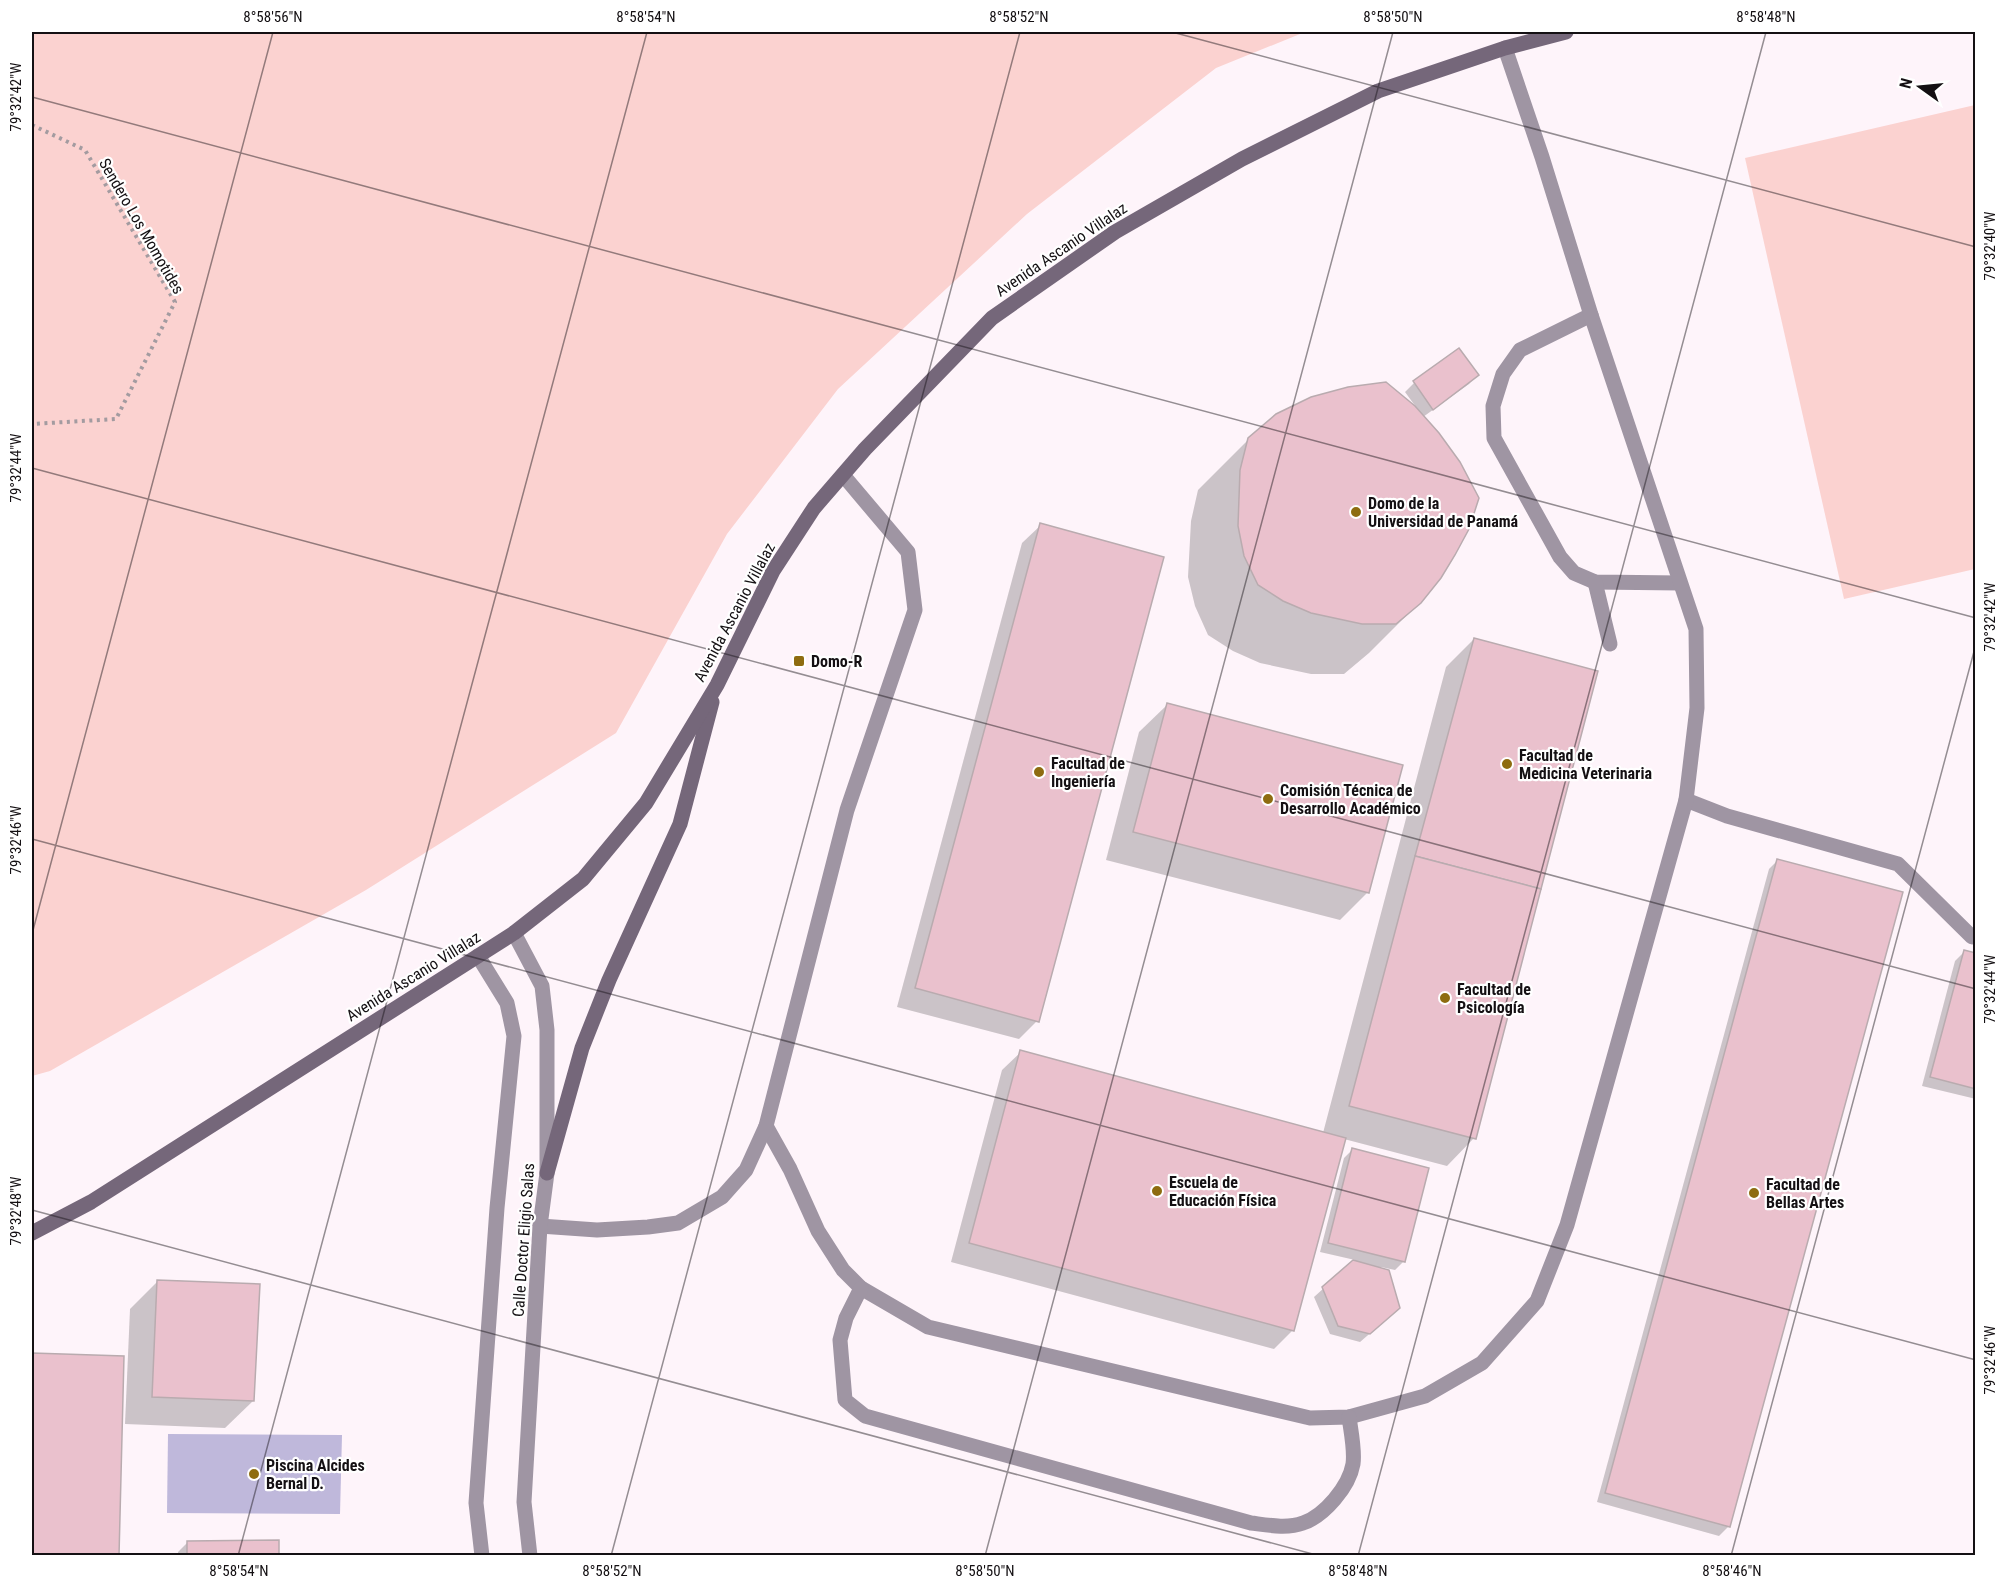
<svg xmlns="http://www.w3.org/2000/svg" width="2007" height="1587" font-family="'Roboto Condensed',sans-serif">
  <style>
    .green { fill: #fbd2d0 }
    .water { fill: #bfb8db }
    .shadow { fill: #0003 }
    .building { fill: #eac1cd; stroke: #b9abaf; stroke-width: 1.5 }
    .lines { fill: none; stroke-linecap: round; stroke-linejoin: round }
    .path { stroke: #a39ba0; stroke-width: 4; stroke-dasharray: 3 4.5; stroke-linecap: butt }
    .service { stroke: #9f95a3; stroke-width: 15 }
    .tertiary { stroke: #9f95a3; stroke-width: 15 }
    .secondary { stroke: #75677a; stroke-width: 15 }
    .ticks { fill: none; stroke: #141013; stroke-width: 1.5; stroke-opacity: 0.45 }
    .poi-dot { fill: #8e6c10; stroke: #fff; stroke-width: 2 }
    .labels { text-anchor: middle; stroke-width: 4.5; stroke-linejoin: round; paint-order: stroke }
    .street-label { font-size: 16px; fill: #141013; stroke: #fff }
    .poi-label { font-size: 16px; font-weight: bold; fill: #141013; stroke: #fff; text-anchor: start }
    .neatline { fill: none; stroke: #141013; stroke-width: 2 }
    .ticks-label { font-size: 15px; text-anchor: middle; fill: #141013 }
  </style>
  <rect width="100%" height="100%" fill="#fef4fa"/>
  <g class="green">
    <polygon points="32,32 1305,32 1216,68 1027,214 838,389 727,534 616,733 366,890 50,1071 32,1076"/>
    <polygon points="1975,105 1975,569 1844,599 1745,158"/>
  </g>
  <polygon class="water" points="168,1434 342,1435 340,1514 167,1513"/>
  <g class="shadow">
    <polygon points="1459,350 1477,375 1469,384 1423,417 1420,602 1369,653 1344,674 1311,674 1260,663 1233,651 1208,635 1195,606 1188,577 1191,521 1198,490 1249,439 1416,407 1405,392 1414,383"/>
    <polygon points="1041,525 1037,1021 1019,1039 897,1007 1022,543"/>
    <polygon points="1474,639 1474,1138 1447,1166 1344,1139 1293,1330 1274,1349 951,1262 1002,1070 1021,1052 1323,1133 1446,667"/>
    <polygon points="1167,705 1401,766 1367,893 1340,920 1106,860 1139,732"/>
    <polygon points="1778,860 1728,1527 1719,1536 1597,1502 1769,869"/>
    <polygon points="1964,952 1976,955 1976,1099 1922,1086 1955,961"/>
    <polygon points="1353,1149 1404,1261 1395,1270 1381,1267 1389,1317 1360,1342 1330,1334 1314,1297 1355,1260 1320,1252 1344,1158"/>
    <polygon points="158,1281 253,1401 225,1428 125,1424 130,1309"/>
    <polygon points="33,1355 117,1556 32,1556"/>
    <polygon points="187,1543 278,1556 178,1556 178,1552"/>
  </g>
  <g class="building">
    <polygon points="1459,348 1479,375 1433,410 1413,381"/>
    <polygon points="1386,382 1415,406 1439,433 1460,462 1479,498 1469,529 1455,555 1441,578 1421,603 1396,624 1362,624 1311,613 1283,601 1258,585 1244,556 1238,526 1240,470 1248,438 1276,414 1311,397 1348,387"/>
    <polygon points="1040,523 1164,557 1039,1022 915,988"/>
    <polygon points="1474,638 1598,671 1541,889 1415,856"/>
    <polygon points="1167,703 1403,765 1369,893 1133,832"/>
    <polygon points="1415,856 1541,889 1476,1139 1349,1106"/>
    <polygon points="1777,859 1903,892 1730,1527 1605,1493"/>
    <polygon points="1964,950 1976,953 1976,1089 1930,1077"/>
    <polygon points="1020,1050 1346,1138 1294,1331 969,1243"/>
    <polygon points="1352,1148 1429,1168 1405,1262 1328,1243"/>
    <polygon points="1353,1260 1389,1270 1400,1308 1370,1334 1338,1326 1322,1287"/>
    <polygon points="157,1280 260,1284 254,1401 152,1397"/>
    <polygon points="32,1353 124,1356 119,1556 32,1556"/>
    <polygon points="279,1540 279,1556 187,1556 187,1541"/>
  </g>
  <g class="lines">
    <polyline class="path" points="32,125 85,150 175,302 116,419 32,424"/>
    <g class="service">
      <polyline points="1591,315 1520,350 1503,374 1493,406 1494,438 1560,557 1574,573 1595,582 1680,583"/>
      <polyline points="1595,582 1610,644"/>
      <polyline points="1686,800 1727,816 1898,864 1972,937"/>
      <polyline points="766,1126 790,1169 818,1231 843,1270 861,1288 928,1327 1310,1418 1349,1417 1425,1396 1482,1363 1537,1301 1567,1225 1686,800 1697,708 1696,629 1591,315 1542,157 1505,48"/>
      <polyline points="540,1226 597,1230 648,1227 678,1223 722,1197 746,1170 766,1126 847,810 915,610 908,552 843,475"/>
      <path d="M861 1288 846 1318 840 1340 845 1400 865 1416 1251 1523C1267 1525 1287 1529 1303 1523 1324 1516 1349 1487 1353 1464 1355 1450 1351 1432 1349 1417"/>
    </g>
    <g class="tertiary">
      <polyline points="514,933 542,986 547,1030 547,1173 540,1226 524,1502 530,1556"/>
      <polyline points="478,956 507,1003 514,1036 497,1208 476,1503 482,1556"/>
    </g>
    <g class="secondary">
      <polyline points="547,1173 582,1048 609,980 680,824 712,702"/>
      <polyline points="32,1233 91,1202 478,956 514,933 583,879 646,803 717,685 773,571 814,508 865,449 992,318 1115,232 1242,159 1378,91 1505,48 1566,32"/>
    </g>
  </g>
  <path class="ticks" d="M1172 32 1976 247M32 97 1976 618M32 468 1976 989M32 839 1976 1360M32 934 273 32M32 1210 1320 1556M238 1556 647 32M611 1556 1020 32M985 1556 1393 32M1358 1556 1766 32M1731 1556 1976 644"/>
  <g class="poi-dot">
    <circle cx="1356" cy="512" r="6"/>
    <rect x="793" y="655" width="12" height="12" rx="3"/>
    <circle cx="1507" cy="764" r="6"/>
    <circle cx="1039" cy="772" r="6"/>
    <circle cx="1268" cy="799" r="6"/>
    <circle cx="1445" cy="998" r="6"/>
    <circle cx="1157" cy="1191" r="6"/>
    <circle cx="1754" cy="1193" r="6"/>
    <circle cx="254" cy="1474" r="6"/>
  </g>
  <g class="labels">
    <g class="street-label">
      <text transform="translate(142 226) rotate(60)" y="6">Sendero Los Momotides</text>
      <text transform="translate(1061 249) rotate(-34)" y="6">Avenida Ascanio Villalaz</text>
      <text transform="translate(734 612) rotate(-62)" y="6">Avenida Ascanio Villalaz</text>
      <text transform="translate(413 976) rotate(-32)" y="6">Avenida Ascanio Villalaz</text>
      <text transform="translate(523 1240) rotate(-86)" y="6">Calle Doctor Eligio Salas</text>
    </g>
    <g class="poi-label">
      <text x="1368" y="509">Domo de la<tspan x="1368" dy="18">Universidad de Panamá</tspan></text>
      <text x="811" y="667">Domo-R</text>
      <text x="1519" y="761">Facultad de<tspan x="1519" dy="18">Medicina Veterinaria</tspan></text>
      <text x="1051" y="769">Facultad de<tspan x="1051" dy="18">Ingeniería</tspan></text>
      <text x="1280" y="796">Comisión Técnica de<tspan x="1280" dy="18">Desarrollo Académico</tspan></text>
      <text x="1457" y="995">Facultad de<tspan x="1457" dy="18">Psicología</tspan></text>
      <text x="1169" y="1188">Escuela de<tspan x="1169" dy="18">Educación Física</tspan></text>
      <text x="1766" y="1190">Facultad de<tspan x="1766" dy="18">Bellas Artes</tspan></text>
      <text x="266" y="1471">Piscina Alcides<tspan x="266" dy="18">Bernal D.</tspan></text>
    </g>
  </g>
  <rect width="2007" height="1587" fill="none" stroke="#ffffff" stroke-width="66"/>
  <g transform="translate(1920 87) rotate(285)" stroke="#ffffff" stroke-width="4.5" paint-order="stroke">
  <path d="M0-4.5L10 22L0 15L-10 22Z" fill="#141013"/>
  <text y="-9" font-size="16" font-weight="bold" text-anchor="middle" fill="#141013">N</text>
  </g>
  <rect x="33" y="33" width="1941" height="1521" class="neatline"/>
  <g class="ticks-label">
    <text x="273" y="22">8°58'56"N</text>
    <text x="646" y="22">8°58'54"N</text>
    <text x="1019" y="22">8°58'52"N</text>
    <text x="1393" y="22">8°58'50"N</text>
    <text x="1766" y="22">8°58'48"N</text>
    <text transform="translate(16 97) rotate(-90)" y="5">79°32'42"W</text>
    <text transform="translate(1990 246) rotate(-90)" y="5">79°32'40"W</text>
    <text transform="translate(16 468) rotate(-90)" y="5">79°32'44"W</text>
    <text transform="translate(1990 617) rotate(-90)" y="5">79°32'42"W</text>
    <text transform="translate(16 840) rotate(-90)" y="5">79°32'46"W</text>
    <text transform="translate(1990 989) rotate(-90)" y="5">79°32'44"W</text>
    <text transform="translate(16 1211) rotate(-90)" y="5">79°32'48"W</text>
    <text transform="translate(1990 1360) rotate(-90)" y="5">79°32'46"W</text>
    <text x="239" y="1576">8°58'54"N</text>
    <text x="612" y="1576">8°58'52"N</text>
    <text x="985" y="1576">8°58'50"N</text>
    <text x="1358" y="1576">8°58'48"N</text>
    <text x="1732" y="1576">8°58'46"N</text>
  </g>
</svg>
